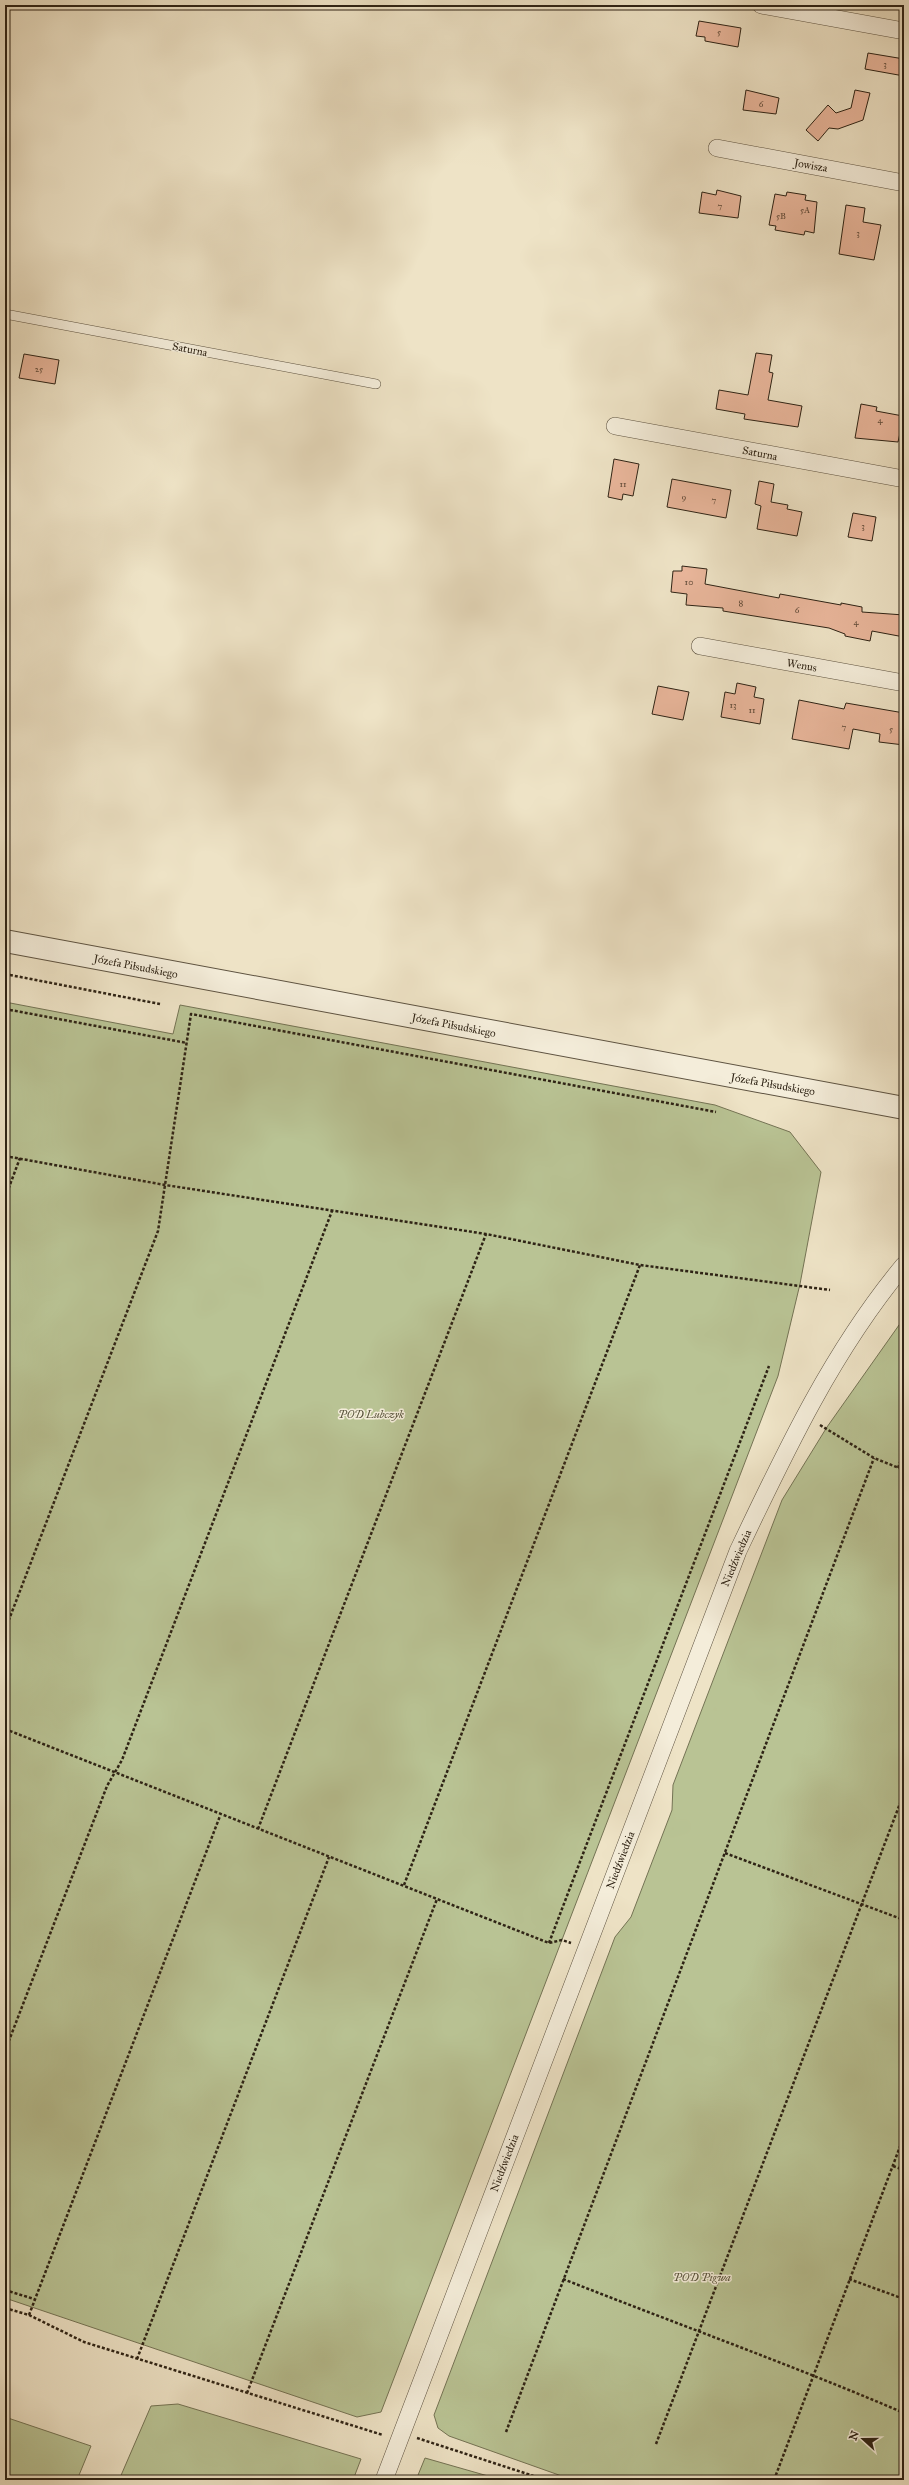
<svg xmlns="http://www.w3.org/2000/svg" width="909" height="2485" font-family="'IM FELL Great Primer',serif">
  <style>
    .green { fill: #b9c394; stroke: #747354 }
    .building { fill: #e9b69b; stroke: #2e2315 }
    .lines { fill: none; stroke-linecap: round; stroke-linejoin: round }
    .service-casing { stroke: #5e5341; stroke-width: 10 }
    .minor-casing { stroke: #5e5341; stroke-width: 18 }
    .tertiary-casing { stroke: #5e5341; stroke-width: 24 }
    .path { stroke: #2e2315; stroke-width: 2.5; stroke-dasharray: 3 2; stroke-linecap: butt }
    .service { stroke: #f4edda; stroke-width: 9 }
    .minor { stroke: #f4edda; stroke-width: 17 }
    .tertiary { stroke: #f4edda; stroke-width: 22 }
    .labels { text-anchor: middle; stroke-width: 3; stroke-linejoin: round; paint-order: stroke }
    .number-label { font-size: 9px; fill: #5d4836 }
    .street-label { font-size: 11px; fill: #2e2315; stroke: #f4edda }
    .park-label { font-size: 11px; font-style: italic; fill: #58533b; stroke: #f4edda }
  </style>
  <rect width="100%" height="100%" fill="#eee3c6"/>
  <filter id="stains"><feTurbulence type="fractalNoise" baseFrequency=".005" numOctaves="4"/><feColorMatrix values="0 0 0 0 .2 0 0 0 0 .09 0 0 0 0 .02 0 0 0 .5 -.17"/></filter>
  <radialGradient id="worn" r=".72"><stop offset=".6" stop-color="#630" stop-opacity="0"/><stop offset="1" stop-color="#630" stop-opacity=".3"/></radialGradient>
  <g class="green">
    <polygon points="5,1002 173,1034 180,1005 715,1105 790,1132 821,1172 800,1284 778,1376 381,2412 357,2417 5,2298"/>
    <polygon points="904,1318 904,2480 573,2480 449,2436 438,2428 434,2415 615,1937 631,1917 672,1810 673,1785 782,1500 827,1427"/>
    <polygon points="178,2404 361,2459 353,2480 119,2480 151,2406"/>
    <polygon points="5,2417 91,2446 77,2480 5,2480"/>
    <polygon points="425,2458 502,2480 416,2480"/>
  </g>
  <g class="building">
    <polygon points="699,21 741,28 738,47 705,41 705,37 696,36"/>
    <polygon points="868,53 904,59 904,76 865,69"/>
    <polygon points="746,90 779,98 776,114 743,110"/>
    <polygon points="855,90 870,93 863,120 838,129 829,128 818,141 806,130 828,105 836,113 851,108"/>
    <polygon points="717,190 741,196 738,218 699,213 702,192 716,195"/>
    <polygon points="787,192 806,195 805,200 817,202 814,233 805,231 804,235 775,230 776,226 769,225 775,194 786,196"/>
    <polygon points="846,205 865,208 863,222 881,225 874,260 839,254"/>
    <polygon points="756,353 772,355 769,372 773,373 768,400 802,406 798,427 744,419 745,414 716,409 719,390 748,395"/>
    <polygon points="24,354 59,360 55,384 19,378"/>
    <polygon points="861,404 877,407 876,411 903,416 901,424 904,430 900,433 898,442 855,438"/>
    <polygon points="614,459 639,464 633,496 623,494 622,500 608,497"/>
    <polygon points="672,479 731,490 726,518 667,507"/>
    <polygon points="759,481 774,484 771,502 788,505 787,509 802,512 797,536 757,529 761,506 755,504"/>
    <polygon points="853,513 876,517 872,541 848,537"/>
    <polygon points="682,566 707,569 705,584 779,598 780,594 841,605 841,603 862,607 862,612 904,615 904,637 872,631 870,641 845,636 845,634 829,628 723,611 723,608 686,605 687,594 671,592 673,571 682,571"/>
    <polygon points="737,683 756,687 754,697 764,699 760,724 721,717 725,692 735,694"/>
    <polygon points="658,686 689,692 683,720 652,714"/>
    <polygon points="799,700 844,709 846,703 904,713 904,745 879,742 880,734 853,729 849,749 792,739"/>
  </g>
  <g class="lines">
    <g class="service-casing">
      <polyline id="service" points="5,314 376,384"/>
    </g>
    <g class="minor-casing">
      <g id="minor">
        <polyline points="761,5 904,31"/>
        <polyline points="717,148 904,183"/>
        <polyline points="615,426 904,479"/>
        <polyline points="700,646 904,683"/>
        <path d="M384 2480 738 1551C785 1452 833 1350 904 1265"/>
      </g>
    </g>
    <g class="tertiary-casing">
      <polyline id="tertiary" points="5,941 904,1108"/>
    </g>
    <g class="path">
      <polyline points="5,974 160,1004"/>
      <polyline points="5,1009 187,1043"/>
      <polyline points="5,1156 165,1185 486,1234 640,1265 830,1290"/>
      <polyline points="5,1198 20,1158"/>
      <polyline points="820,1425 874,1458 904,1470"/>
      <polyline points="898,1468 904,1451"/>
      <polyline points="5,1630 158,1231 191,1014 716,1112"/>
      <polyline points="5,1729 549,1943 562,1940 571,1943"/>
      <polyline points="258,1829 486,1234"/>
      <polyline points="725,1853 904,1920"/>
      <polyline points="404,1885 640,1265"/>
      <polyline points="549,1943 769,1366"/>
      <polyline points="5,2051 107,1786 122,1760 332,1211"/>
      <polyline points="893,2166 904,2170"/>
      <path d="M563 2279C677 2324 792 2365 904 2413"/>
      <polyline points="849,2279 904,2299"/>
      <polyline points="5,2290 34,2299"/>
      <polyline points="5,2308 29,2315 84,2342 383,2435"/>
      <polyline points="29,2315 220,1816"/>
      <polyline points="137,2359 329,1857"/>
      <polyline points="247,2393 437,1899"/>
      <polyline points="506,2432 874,1458"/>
      <polyline points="417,2438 546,2480"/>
      <polyline points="656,2444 904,1793"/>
      <polyline points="774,2480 904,2136"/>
    </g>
    <use href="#service" class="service"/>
    <use href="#minor" class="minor"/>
    <use href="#tertiary" class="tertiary"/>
  </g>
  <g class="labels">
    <g class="number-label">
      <text x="719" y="35">5</text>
      <text x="885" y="67">3</text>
      <text x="761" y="107">6</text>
      <text x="720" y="209">7</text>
      <text x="805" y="213">5A</text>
      <text x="781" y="219">5B</text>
      <text x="858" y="236">3</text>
      <text x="39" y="372">25</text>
      <text x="880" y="423">4</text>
      <text x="623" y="487">11</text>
      <text x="684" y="500">9</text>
      <text x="714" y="503">7</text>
      <text x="863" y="529">3</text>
      <text x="689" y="585">10</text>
      <text x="741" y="606">8</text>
      <text x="797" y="613">6</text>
      <text x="856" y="625">4</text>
      <text x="733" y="708">13</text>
      <text x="752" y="713">11</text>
      <text x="844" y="730">7</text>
      <text x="891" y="732">5</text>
    </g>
    <g class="street-label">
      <text transform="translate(811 165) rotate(10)" y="4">Jowisza</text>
      <text transform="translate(190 349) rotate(11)" y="4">Saturna</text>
      <text transform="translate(760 453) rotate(11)" y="4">Saturna</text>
      <text transform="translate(802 665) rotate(10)" y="4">Wenus</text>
      <text transform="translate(136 966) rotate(11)" y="4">Józefa Piłsudskiego</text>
      <text transform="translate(454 1025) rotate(11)" y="4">Józefa Piłsudskiego</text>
      <text transform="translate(773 1084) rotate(10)" y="4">Józefa Piłsudskiego</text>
      <text transform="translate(736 1558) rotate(-67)" y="4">Niedźwiedzia</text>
      <text transform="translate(620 1860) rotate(-69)" y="4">Niedźwiedzia</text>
      <text transform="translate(504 2163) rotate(-69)" y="4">Niedźwiedzia</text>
    </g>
    <g class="park-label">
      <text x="371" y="1418">POD Lubczyk</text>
      <text x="702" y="2281">POD Pigwa</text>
    </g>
  </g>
  <rect width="909" height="2485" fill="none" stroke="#eee3c6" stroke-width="20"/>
  <rect x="6" y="6" width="897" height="2473" fill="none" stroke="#2e2315" stroke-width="2"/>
  <rect x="10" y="10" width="889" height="2465" fill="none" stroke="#2e2315"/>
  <g transform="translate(863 2439) rotate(291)" stroke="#f4edda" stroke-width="3" paint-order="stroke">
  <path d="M0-3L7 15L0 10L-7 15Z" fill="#2e2315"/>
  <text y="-6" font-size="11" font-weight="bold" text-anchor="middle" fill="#2e2315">N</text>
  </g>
  <rect width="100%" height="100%" filter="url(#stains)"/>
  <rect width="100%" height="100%" fill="url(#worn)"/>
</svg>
